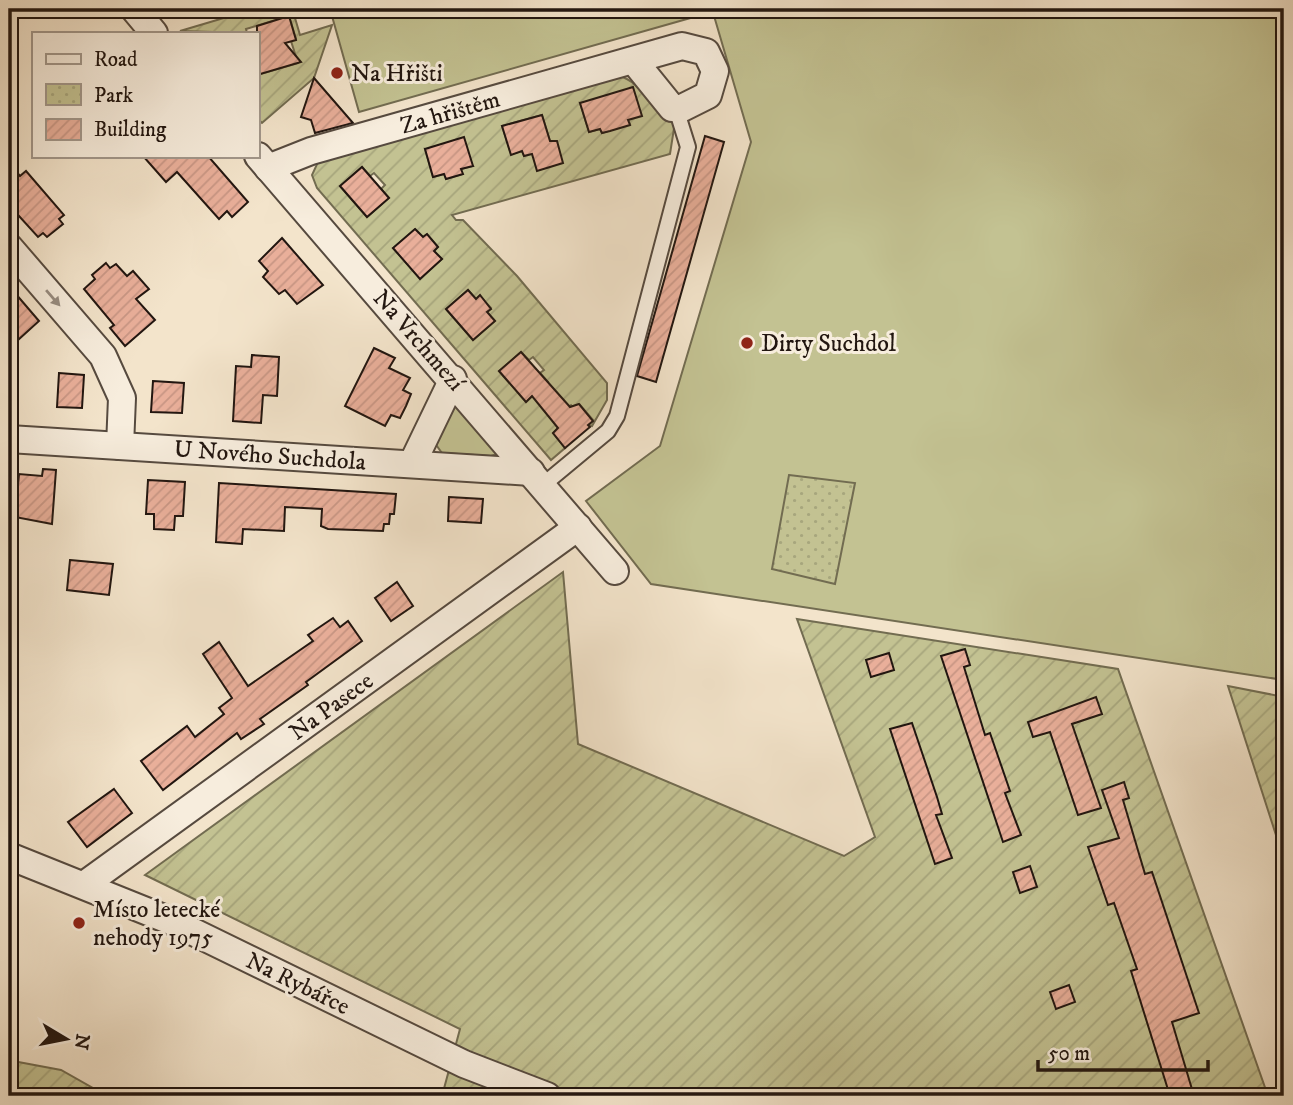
<svg xmlns="http://www.w3.org/2000/svg" width="1293" height="1105" font-family="'IM FELL DW Pica',serif">
  <style>
    .grass { fill: #c3c292; stroke: #726c51; stroke-width: 2 }
    .park { fill: url(#park-dots); stroke: #726c51; stroke-width: 2 }
    .garden { fill: url(#garden-furrows); stroke: #726c51; stroke-width: 2; fill-rule: evenodd }
    .building { fill: url(#building-hatch); stroke: #221610; stroke-width: 2 }
    .lines { fill: none; stroke-linecap: round; stroke-linejoin: round }
    .lane-casing { stroke: #564a3f; stroke-width: 18 }
    .street-casing { stroke: #564a3f; stroke-width: 30 }
    .lane { stroke: #f7eddd; stroke-width: 14 }
    .street { stroke: #f7eddd; stroke-width: 26 }
    .oneway { fill: #978c81 }
    .poi-dot { fill: #8f2418; stroke: #f7eddd; stroke-width: 2.5 }
    .labels { text-anchor: middle; stroke-width: 6; stroke-linejoin: round; paint-order: stroke }
    .poi-label { font-size: 24px; fill: #221610; stroke: #f7eddd; text-anchor: start }
    .street-label { font-size: 24px; fill: #221610; stroke: #f7eddd }
  </style>
  <defs>
    <pattern id="park-dots" width="8" height="8" patternUnits="userSpaceOnUse" patternTransform="scale(1.75)"><rect width="8" height="8" fill="#c3c292"/><path d="M2 2h.1M6 6h.1" fill="none" stroke="#a7a67d" stroke-width="1.8" stroke-linecap="round"/></pattern>
    <pattern id="garden-furrows" width="10" height="10" patternUnits="userSpaceOnUse" patternTransform="scale(1.75)"><rect width="10" height="10" fill="#c3c292"/><path d="M-1 1l2-2M0 10L10 0M9 11l2-2" fill="none" stroke="#a7a67d"/></pattern>
    <pattern id="building-hatch" width="6" height="6" patternUnits="userSpaceOnUse" patternTransform="scale(1.75)"><rect width="6" height="6" fill="#e9af9a"/><path d="M-1 1l2-2M0 6l6-6M5 7l2-2" fill="none" stroke="#c89684"/></pattern>
  </defs>
  <rect width="100%" height="100%" fill="#f3e4cb"/>
  <filter id="stains"><feTurbulence type="fractalNoise" baseFrequency=".00286" numOctaves="4"/><feColorMatrix values="0 0 0 0 .2 0 0 0 0 .09 0 0 0 0 .02 0 0 0 .5 -.17"/></filter>
  <radialGradient id="worn" r=".72"><stop offset=".6" stop-color="#630" stop-opacity="0"/><stop offset="1" stop-color="#630" stop-opacity=".3"/></radialGradient>
  <g class="grass">
    <polygon points="330,9 699,9 701,15 359,112"/>
    <polygon points="712,9 1284,9 1284,680 651,584 586,501 660,446 751,142"/>
    <polygon points="454,404 497,454 491,456 442,453 434,442"/>
  </g>
  <polygon class="park" points="789,475 855,483 835,584 772,569"/>
  <g class="garden">
    <polygon points="254,9 301,9 303,16 295,18 300,35 332,25 314,78 262,123 257,118 257,75 298,63 291,41 296,39 289,16 246,29 247,33 180,31"/>
    <path d="M619 76C644 82 650 114 675 122L670 154 452 215 456 220H463L517 276 607 383V400L592 426 588 425 593 420 580 405 575 409 571 405 553 421 558 428 553 433 565 448 551 460 317 188 312 175 318 162ZM580 103 628 120 630 124 602 133 600 129 589 132ZM542 115 550 141H557L524 156 522 151 511 154 502 126ZM425 149 472 166 461 169 462 174 446 179 444 174 433 177ZM362 167 370 176 374 173 385 185 381 189 389 198 367 217 340 186ZM415 229 423 237 427 234 438 247 434 251 442 259 420 278 393 248ZM468 290 476 299 480 296 491 308 487 312 495 321 473 340 446 309ZM521 352 529 360 533 357 544 370 540 373 548 382 526 402 499 371Z"/>
    <polygon points="563,572 578,744 844,856 875,837 797,619 1118,669 1268,1096 442,1096 460,1029 145,875"/>
    <polygon points="1228,686 1284,697 1284,860"/>
    <polygon points="13,1061 61,1070 107,1096 9,1096 9,1063"/>
  </g>
  <g class="building">
    <polygon points="289,16 296,40 285,43 301,62 257,75 257,26"/>
    <polygon points="314,78 353,123 315,133 311,120 301,117"/>
    <polygon points="633,87 642,116 628,120 630,125 610,131 602,133 600,129 589,132 580,103"/>
    <polygon points="542,115 550,141 557,141 563,163 537,171 532,154 524,156 522,151 511,155 502,126"/>
    <polygon points="705,136 724,142 656,382 637,376"/>
    <polygon points="464,137 473,166 461,169 463,174 446,179 444,174 433,177 425,149"/>
    <polygon points="143,156 208,156 248,202 232,217 227,211 219,219 177,172 166,182"/>
    <polygon points="9,163 20,176 26,171 64,215 59,219 63,224 47,237 43,233 38,237 9,205"/>
    <polygon points="362,167 389,198 367,217 340,186"/>
    <polygon points="415,229 423,237 427,234 438,247 434,251 442,259 420,279 393,248"/>
    <polygon points="282,238 323,285 297,304 285,290 279,294 263,277 268,271 259,261"/>
    <polygon points="106,263 110,268 116,264 127,276 133,271 149,289 136,299 155,320 125,346 110,328 114,325 84,289 95,279 92,275"/>
    <polygon points="9,286 39,321 18,340 9,329"/>
    <polygon points="468,290 476,299 480,295 491,309 487,312 495,321 473,340 446,309"/>
    <polygon points="374,348 395,358 389,368 410,378 403,390 411,394 406,406 400,418 391,415 385,426 345,406"/>
    <polygon points="521,352 570,407 579,404 593,421 588,425 590,427 565,448 553,433 558,428 532,396 526,402 499,371"/>
    <polygon points="252,355 279,357 277,396 263,395 261,423 233,421 236,366 251,367"/>
    <polygon points="59,373 84,375 82,408 57,407"/>
    <polygon points="153,381 184,383 182,413 151,412"/>
    <polygon points="43,469 56,470 52,524 15,517 19,474 42,476"/>
    <polygon points="148,480 185,482 183,516 175,516 174,530 154,529 154,514 146,514"/>
    <polygon points="219,483 396,494 394,514 390,514 389,524 384,524 383,531 328,529 321,526 322,509 285,507 284,531 243,529 242,544 216,542"/>
    <polygon points="449,497 483,499 481,523 448,521"/>
    <polygon points="70,560 113,564 109,595 67,590"/>
    <polygon points="397,582 413,606 391,621 375,598"/>
    <polygon points="333,618 340,627 348,621 362,641 306,682 308,685 260,719 264,724 241,739 237,733 163,790 141,761 187,726 195,737 224,714 219,708 232,698 203,654 219,642 248,686 313,641 308,635"/>
    <polygon points="965,649 970,665 964,667 985,735 990,733 1010,791 1005,793 1021,835 1003,842 941,656"/>
    <polygon points="889,653 894,670 871,677 866,660"/>
    <polygon points="1096,697 1102,714 1072,724 1101,808 1078,815 1050,732 1033,737 1028,722"/>
    <polygon points="912,723 937,797 942,814 936,815 952,858 935,864 890,729"/>
    <polygon points="1124,782 1129,798 1123,800 1145,874 1152,872 1199,1013 1172,1022 1194,1096 1170,1096 1131,971 1137,969 1114,903 1108,905 1088,847 1119,838 1102,790"/>
    <polygon points="114,789 132,813 87,847 68,822"/>
    <polygon points="1030,866 1037,887 1020,893 1013,872"/>
    <polygon points="1069,985 1075,1002 1056,1009 1050,992"/>
  </g>
  <g class="lines">
    <g class="lane-casing">
      <polyline id="lane" points="543,485 608,431 617,416 688,147 678,115 682,108"/>
    </g>
    <g class="street-casing">
      <g id="street">
        <polyline points="134,9 154,33"/>
        <polyline points="258,156 615,571"/>
        <polyline points="268,168 311,151 682,46 706,52 715,71 708,95 682,108 672,108 634,61"/>
        <polyline points="9,247 103,356 122,398 120,446"/>
        <polyline points="9,439 531,472"/>
        <polyline points="412,464 453,379"/>
        <polyline points="9,856 171,921 464,1064 547,1096"/>
        <polyline points="84,885 578,527"/>
      </g>
    </g>
    <use href="#lane" class="lane"/>
    <use href="#street" class="street"/>
  </g>
  <defs><path id="oneway-solid" d="M-6-.8H1V-3.2L6.5 0L1 3.2V.8H-6Z" transform="scale(1.75)"/></defs>
  <use class="oneway" href="#oneway-solid" transform="translate(53 298) rotate(49)"/>
  <g class="poi-dot">
    <circle cx="337" cy="73" r="7"/>
    <circle cx="747" cy="343" r="7"/>
    <circle cx="79" cy="923" r="7"/>
  </g>
  <g class="labels">
    <g class="poi-label">
      <text x="351" y="81">Na Hřišti</text>
      <text x="761" y="351">Dirty Suchdol</text>
      <text x="93" y="917">Místo letecké<tspan x="93" dy="28">nehody 1975</tspan></text>
    </g>
    <g class="street-label">
      <text transform="translate(450 112) rotate(-16)" y="8">Za hřištěm</text>
      <text transform="translate(419 340) rotate(49)" y="8">Na Vrchmezí</text>
      <text transform="translate(270 455) rotate(4)" y="8">U Nového Suchdola</text>
      <text transform="translate(331 706) rotate(-36)" y="8">Na Pasece</text>
      <text transform="translate(298 983) rotate(26)" y="8">Na Rybářce</text>
    </g>
  </g>
  <rect width="1293" height="1105" fill="none" stroke="#f3e4cb" stroke-width="35"/>
  <rect x="10" y="10" width="1272" height="1084" fill="none" stroke="#221610" stroke-width="3.5"/>
  <rect x="18" y="18" width="1258" height="1070" fill="none" stroke="#221610" stroke-width="2"/>
  <rect x="32" y="32" width="228" height="126" fill="#f7eddd" stroke="#a2978b" stroke-width="2"/>
  <rect x="46" y="54" width="35" height="10" fill="#f7eddd" stroke="#a2978b" stroke-width="2"/>
  <text x="94" y="66" font-size="21" fill="#221610">Road</text>
  <rect x="46" y="84" width="35" height="21" fill="url(#park-dots)" stroke="#a2978b" stroke-width="2"/>
  <text x="94" y="102" font-size="21" fill="#221610">Park</text>
  <rect x="46" y="119" width="35" height="21" fill="url(#building-hatch)" stroke="#a2978b" stroke-width="2"/>
  <text x="94" y="136" font-size="21" fill="#221610">Building</text>
  <g transform="translate(66 1039) rotate(100)" stroke="#f7eddd" stroke-width="5" paint-order="stroke">
  <path d="M0-5L12 26L0 18L-12 26Z" fill="#221610"/>
  <text y="-10" font-size="19" font-weight="bold" text-anchor="middle" fill="#221610">N</text>
  </g>
  <path d="M1038 1060v10h170v-10" fill="none" stroke="#221610" stroke-width="3.5"/>
  <text x="1048" y="1060" font-size="21" fill="#221610" stroke="#f7eddd" stroke-width="5" paint-order="stroke">50 m</text>
  <rect width="100%" height="100%" filter="url(#stains)"/>
  <rect width="100%" height="100%" fill="url(#worn)"/>
</svg>
